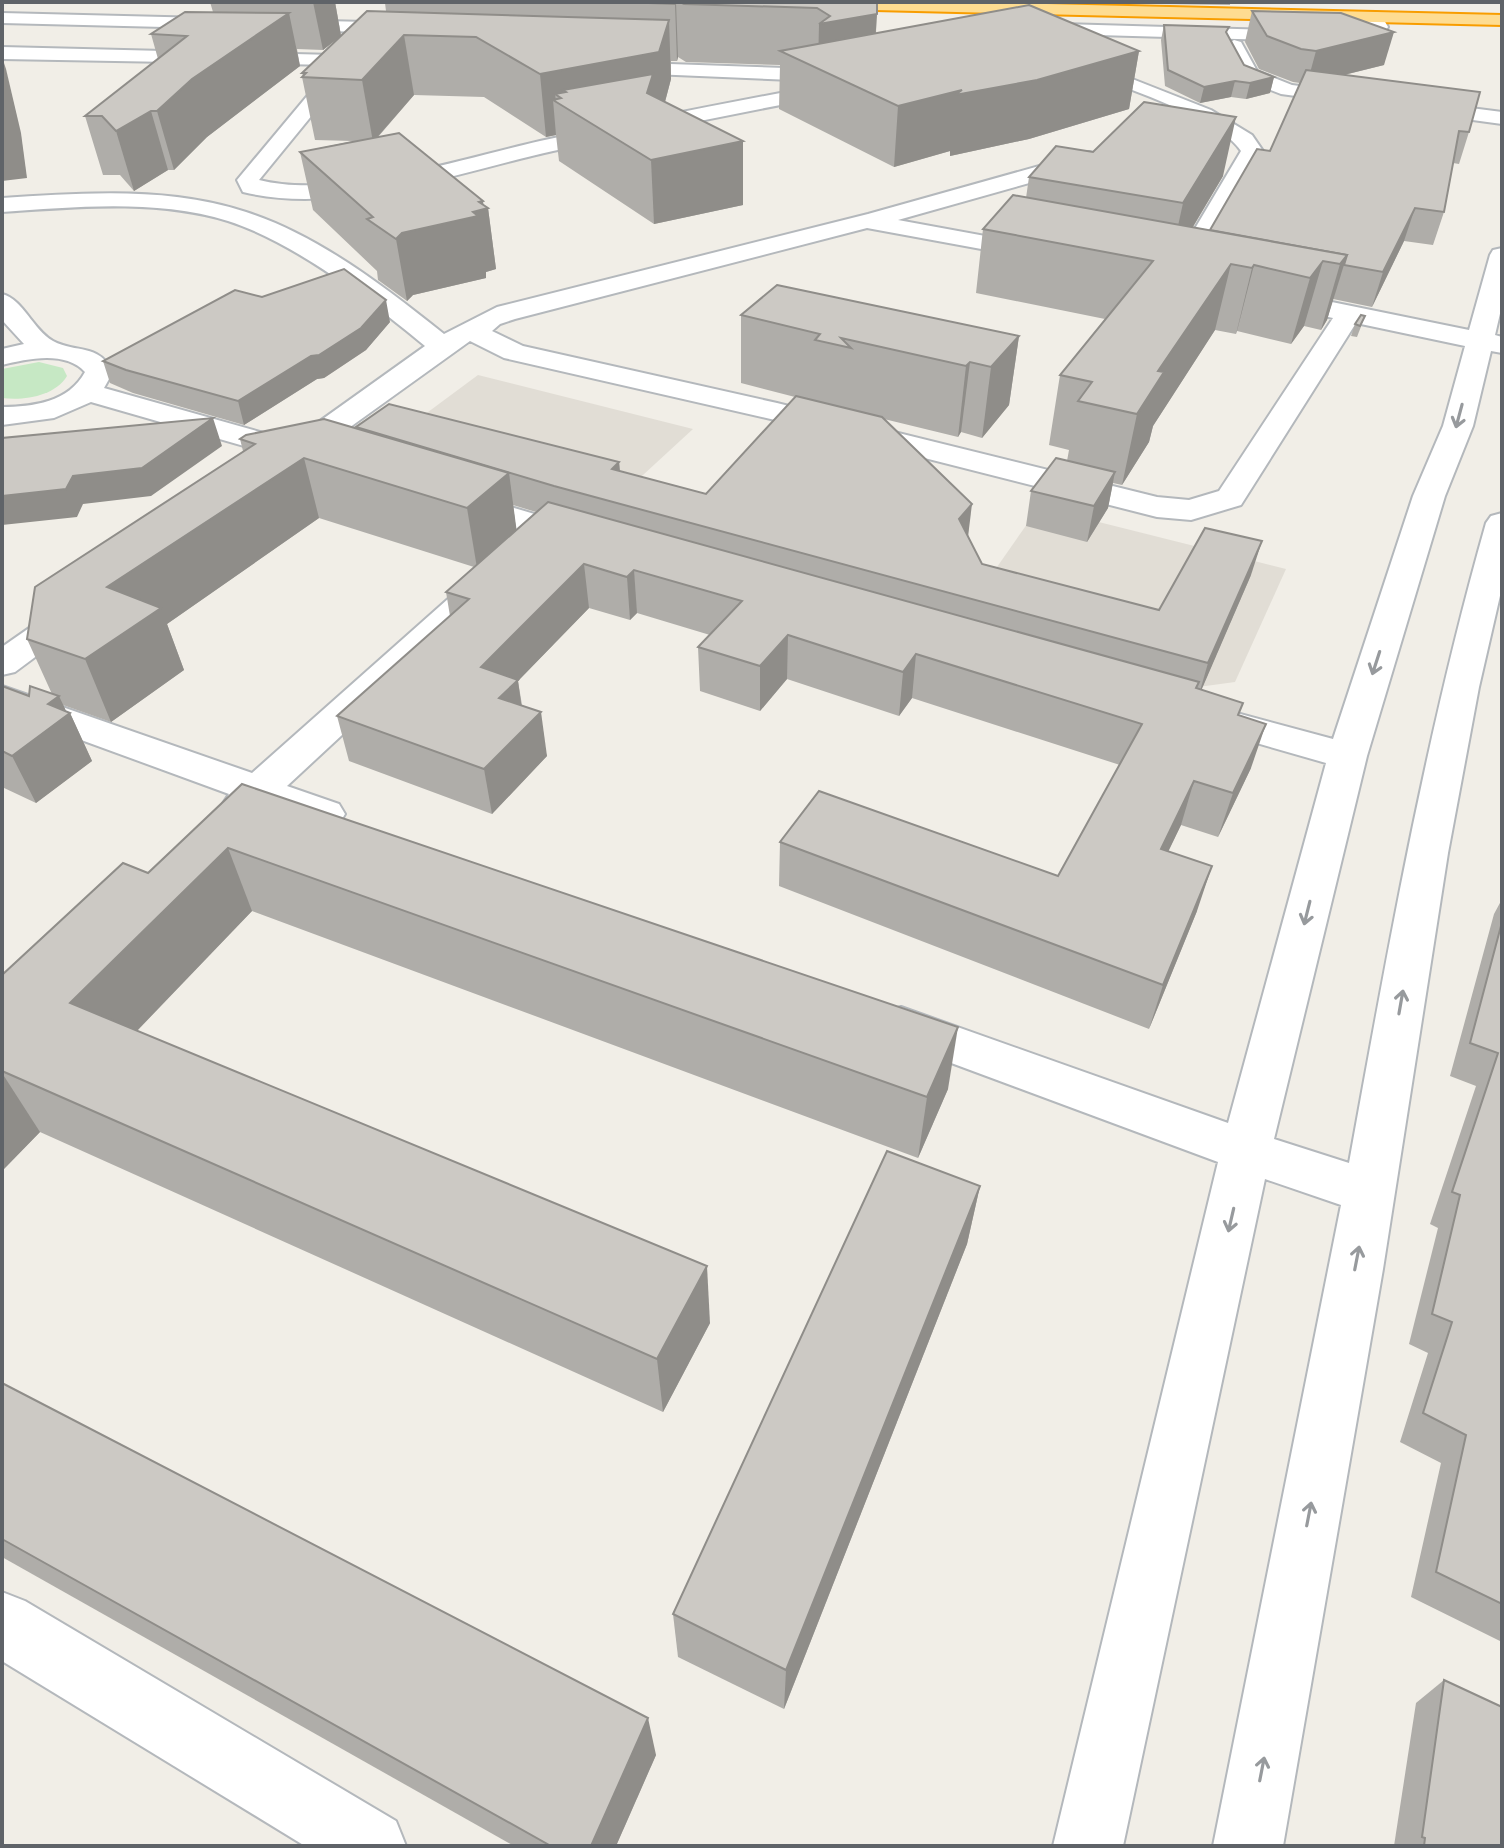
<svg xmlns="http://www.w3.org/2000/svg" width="1504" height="1848" font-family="'PT Sans Narrow',sans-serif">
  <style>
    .education { fill: #e1ddd5 }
    .green { fill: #c6e8c4 }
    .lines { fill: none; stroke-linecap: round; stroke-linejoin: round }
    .minor-casing { stroke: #b4b8bc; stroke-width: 4 }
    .highway-casing { stroke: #f89d00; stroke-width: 4 }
    .minor { fill: #fff; fill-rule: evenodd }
    .highway { fill: #fedc91; fill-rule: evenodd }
    .wall { fill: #afada9; fill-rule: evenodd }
    .shaded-wall { fill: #8f8d89 }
    .building { fill: #ccc9c4; stroke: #8f8d89; stroke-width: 2 }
    .oneway { stroke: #979a9d }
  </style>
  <rect width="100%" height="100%" fill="#f1eee7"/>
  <g class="education">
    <polygon points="478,375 693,429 593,521 366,458"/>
    <polygon points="1039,507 1286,569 1235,682 1176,690 955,627"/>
  </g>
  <path class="green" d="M39 362 63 368 67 376C55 396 24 401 2 398V369Z"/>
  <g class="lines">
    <g class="minor-casing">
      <g id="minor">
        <polygon points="1374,12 1380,13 1388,27 1383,35 1343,42 1028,33 1019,28 1028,23 1343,32 1370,27 1365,17"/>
        <polygon points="2,13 408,23 417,28 408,33 2,23"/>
        <polygon points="1234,40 1241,42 1257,71 1292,85 1502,112 1502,124 1281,94 1243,79 1225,46"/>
        <path d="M2 47 375 56 377 60 375 64 353 65 259 180C338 200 460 159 540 141 639 120 738 101 838 82L848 88 838 94C743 112 648 131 553 151 458 172 340 216 243 192L237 180 333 65 2 59Z"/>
        <path d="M1079 58 1211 110 1252 135 1263 151 1187 284H1169L1165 279 1241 151C1220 117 1112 83 1072 68L1070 64Z"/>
        <polygon points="612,62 815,69 825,75 815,81 605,72 602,68 605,64"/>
        <path d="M1089 152 1097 154 1100 159 1097 164 898 220 1050 248 1053 253 1050 258 1041 260 867 228 515 319 500 324 492 331 523 346 777 403 1157 497 1189 500 1219 491 1333 318 1264 303 1260 298 1264 293 1273 290 1469 330 1490 255 1493 250 1502 248V305L1495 335 1502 337V353L1491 351 1473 426 1445 496 1367 756 1274 1139 1349 1163C1388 948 1426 734 1486 523L1491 516 1502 513V587L1479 687 1448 853 1383 1269 1283 1846H1213L1341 1205 1265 1179 1123 1846H1053L1218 1162 884 1038 878 1025 884 1012 901 1007 1228 1123 1326 763 1194 725 1188 717 1194 709 1207 705 1333 739 1413 496 1443 426 1465 346 1356 323 1241 505 1191 520 1157 517 775 420 504 358 470 341 314 453C306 465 291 467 278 463L275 455 91 402 54 418 2 425V407C33 407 69 402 85 372 65 350 27 359 2 365V349L24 344 2 320V294C23 299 33 330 53 341 77 354 97 342 113 372L104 388 292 441 425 346C372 302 294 242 228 221 156 199 76 207 2 212V198C82 193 168 186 246 212 318 235 385 287 444 334L497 307 868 214Z"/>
        <polygon points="457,491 595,532 599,539 595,546 583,549 446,508 441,501 446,494"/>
        <path d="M496 564 508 567 513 574 508 581 287 786 339 804 345 814 339 824 325 828 265 807C252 818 243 819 228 815L222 805 229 794 2 711V686L252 773 484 567Z"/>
        <polygon points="77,600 89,603 94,610 89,617 15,672 2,675 2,647 65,603"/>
        <polygon points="2,1592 25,1601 396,1821 406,1846 305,1846 2,1661"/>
      </g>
    </g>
    <g class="highway-casing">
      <polygon id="highway" points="738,2 964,2 1502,15 1502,25 747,7"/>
    </g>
    <use href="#minor" class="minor"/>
    <use href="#highway" class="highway"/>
  </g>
  <g class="wall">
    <polygon points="210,2 335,2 341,35 386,11 385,3 380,2 877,2 876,34 1139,51 1129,109 1029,139 950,156 950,151 894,167 779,109 780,65 686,62 678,57 677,61 671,61 671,79 665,102 743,205 654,224 559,161 556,135 546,137 484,97 414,95 378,137 488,208 496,269 486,272 486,278 413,295 407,301 378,280 377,271 313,210 300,152 353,141 315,140 302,77 303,76 302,73 338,38 323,50 297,49 300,66 207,137 174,170 168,170 134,191 120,175 103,175 85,116 158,59 151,34 213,12"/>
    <polygon points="1157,2 1246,2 1230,4 1230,5 1158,4"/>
    <polygon points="1252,11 1384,65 1344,75 1469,132 1459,164 1453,163 1444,212 1433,245 1404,241 1372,307 1333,299 1327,320 1321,330 1304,326 1291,344 1237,331 1236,334 1215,330 1153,426 1149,442 1122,485 1113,483 1108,508 1087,542 1026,526 1031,491 1067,461 1069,450 1049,445 1060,375 1105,319 976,293 983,229 1026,198 1029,177 1223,176 1193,227 1210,230 1270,151 1300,83 1293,82 1259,69 1245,42"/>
    <polygon points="1164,25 1227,35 1244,65 1274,77 1270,93 1246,99 1231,97 1200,103 1165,86 1161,40"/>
    <polygon points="262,297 390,322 366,350 324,378 317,379 244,425 133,393 110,383 103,361"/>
    <path d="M741 315 1019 336 1009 405 982 438 961 432 958 437 884 419 968 537 982 564 1159 610 1251 575 1201 690 1239 716 1251 768 1218 837 1181 825 1168 851 1197 911 1149 1029 779 886 780 842 1058 876 1120 765 912 698 899 716 787 679 760 711 700 691 698 647 710 635 637 613 630 620 589 608 518 681 522 705 547 756 492 814 349 761 337 716 450 616 446 592 474 567 319 518 167 624 184 670 111 722 63 705 66 712 70 713 92 761 36 803 2 787V686L29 696 52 694 27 639 243 451 240 439 357 429 356 427 619 462 620 471 706 494 795 397 741 383ZM513 505 536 512 516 530Z"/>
    <polygon points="1365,316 1357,337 1351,336 1355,324"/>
    <polygon points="242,784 948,1089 918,1158 252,911 137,1031 710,1323 663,1412 40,1132 2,1171 2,975 148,873"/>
    <polygon points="1502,896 1502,1642 1411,1597 1441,1463 1400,1442 1428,1353 1409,1344 1438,1228 1430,1224 1476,1086 1450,1076 1494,914 1501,901"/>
    <polygon points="980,1186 967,1244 784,1709 678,1657 673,1614"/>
    <polygon points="2,1383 656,1755 616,1846 514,1846 2,1557"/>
    <polygon points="1444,1680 1502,1846 1394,1846 1416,1703"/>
  </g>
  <g class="shaded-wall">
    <polygon points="313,2 335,2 341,36 323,50"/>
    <polygon points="673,2 676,2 678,57 677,61 675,4"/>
    <polygon points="289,13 300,66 207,137 174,170 157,111 192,79"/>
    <polygon points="877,14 873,72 818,69 819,24"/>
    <polygon points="669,20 671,79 662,113 566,92 563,90 565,107 561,98 555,94 556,101 553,100 556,135 546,137 540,74"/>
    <polygon points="1394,32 1384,65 1307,84 1316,51"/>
    <polygon points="404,35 414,95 373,142 362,80"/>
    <polygon points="1139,51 1129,109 1029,139 950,156 950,151 894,167 898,106 962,90"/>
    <polygon points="2,57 6,69 21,133 27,178 2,181"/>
    <polygon points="1274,77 1270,93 1246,99 1250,83"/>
    <polygon points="1235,81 1231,97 1200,103 1204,87"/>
    <polygon points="151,111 168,170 134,191 116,131"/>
    <polygon points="1236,117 1223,176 1169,267 1183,203"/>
    <polygon points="743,141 743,205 654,224 651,160"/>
    <polygon points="483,201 484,209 488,208 496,269 486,272 486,278 413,295 407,301 396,239 402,233 473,212 479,202"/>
    <polygon points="1415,208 1404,241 1372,307 1383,272"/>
    <polygon points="1347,255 1327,320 1321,330 1340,264"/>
    <polygon points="1323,261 1304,326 1291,344 1310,278"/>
    <polygon points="1231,264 1215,330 1153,426 1149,442 1122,485 1137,414 1158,371"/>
    <polygon points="1254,265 1237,331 1236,334 1252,268"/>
    <polygon points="386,300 390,322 366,350 324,378 317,379 244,425 238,401"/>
    <polygon points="1019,336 1009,405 982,438 991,367"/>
    <polygon points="970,362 961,432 958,437 966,366"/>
    <polygon points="213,418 222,446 151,496 83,504 77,517 2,525 2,496"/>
    <polygon points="304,458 319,518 167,624 184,670 111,722 85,659 107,587"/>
    <polygon points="619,462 622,495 612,469"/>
    <polygon points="1115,472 1108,508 1087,542 1094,506"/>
    <polygon points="509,473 517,533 477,568 467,508"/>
    <polygon points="972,504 968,537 959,519"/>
    <polygon points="1262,541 1251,575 1198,698 1208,663"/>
    <polygon points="584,564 589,608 518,681 524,724 506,742 481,667"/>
    <polygon points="634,570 637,613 630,620 627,577"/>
    <polygon points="788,635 787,679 760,711 760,666"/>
    <polygon points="916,654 912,698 899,716 903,672"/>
    <polygon points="59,696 68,715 70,713 92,761 36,803 12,756 48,704"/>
    <polygon points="541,712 547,756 492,814 484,769"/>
    <polygon points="1266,724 1251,768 1218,837 1233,793"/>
    <polygon points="1194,781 1181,825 1148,894 1161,849"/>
    <polygon points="228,848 252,911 104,1065 70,1003"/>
    <polygon points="1212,866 1197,911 1149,1029 1163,985"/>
    <polygon points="958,1027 948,1089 918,1158 927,1097"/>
    <polygon points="2,1073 40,1132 2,1171"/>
    <polygon points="980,1186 967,1244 784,1709 786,1670"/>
    <polygon points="707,1266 710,1323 663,1412 657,1359"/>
    <polygon points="648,1718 656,1755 616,1846 591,1846"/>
  </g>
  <g class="building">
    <polygon points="621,2 675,2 675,4"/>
    <polygon points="680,2 877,2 877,14 819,24 830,16 817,8 684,4"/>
    <polygon points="1029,5 1139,51 1037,80 955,95 962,90 898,106 780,51"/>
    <polygon points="367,11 669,20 659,52 540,74 476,37 404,35 362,80 302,77 306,73 302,73"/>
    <polygon points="1252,11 1341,13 1394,32 1316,51 1301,49 1267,36"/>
    <polygon points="185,12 289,13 192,79 157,111 151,111 116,131 102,116 85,116 187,36 151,34"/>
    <polygon points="1164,25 1229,27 1226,32 1244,65 1274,77 1250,83 1235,81 1204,87 1168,70"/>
    <polygon points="1306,70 1480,92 1469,132 1459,131 1444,212 1415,208 1383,272 1344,265 1347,255 1210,230 1257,149 1270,151"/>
    <polygon points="653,74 647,93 743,141 651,160 553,100 561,98 555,94 566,92 563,90"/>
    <polygon points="1144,102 1236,117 1183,203 1029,177 1056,146 1093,152"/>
    <polygon points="399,133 483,201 479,202 488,208 473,212 478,216 402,233 396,239 367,219 373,217 300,152"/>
    <polygon points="1013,195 1347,255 1340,264 1323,261 1310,278 1254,265 1252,268 1231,264 1158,371 1164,372 1137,414 1078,401 1092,382 1060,375 1153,261 983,229"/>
    <polygon points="344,269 386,300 361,328 319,355 311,356 238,401 126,370 103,361 235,290 262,297"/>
    <polygon points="777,285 1019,336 991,367 970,362 966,366 841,338 851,348 815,340 820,334 741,315"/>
    <polygon points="1361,315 1365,316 1360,326 1355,324"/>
    <polygon points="796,396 882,417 972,504 959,519 982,564 1159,610 1205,528 1262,541 1208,663 554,486 356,427 389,404 619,462 612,469 706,494"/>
    <polygon points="213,418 142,468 73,476 66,489 2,496 2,438"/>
    <polygon points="324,419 509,473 467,508 304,458 107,587 161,608 85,659 27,639 35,587 255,444 240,439 246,435"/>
    <polygon points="1056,458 1115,472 1094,506 1031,491"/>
    <polygon points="548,502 1199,682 1196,688 1243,703 1238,715 1266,724 1233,793 1194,781 1161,849 1212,866 1163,985 780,842 819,791 1058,876 1142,724 916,654 903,672 788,635 760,666 698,647 742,601 634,570 627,577 584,564 481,667 518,680 499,698 541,712 484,769 337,716 469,599 446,592"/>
    <polygon points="2,686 29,696 30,686 59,696 48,704 70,713 12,756 2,751"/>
    <polygon points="242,784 958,1027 927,1097 228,848 70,1003 707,1266 657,1359 2,1071 2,975 123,863 148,873"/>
    <polygon points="1502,922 1502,1604 1436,1572 1466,1435 1423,1413 1452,1322 1432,1314 1460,1195 1452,1192 1498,1053 1470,1043"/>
    <polygon points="887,1151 980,1186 786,1670 673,1614"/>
    <polygon points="2,1383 648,1718 591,1846 551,1846 2,1539"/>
    <polygon points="1444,1680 1502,1707 1502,1846 1424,1846 1425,1838 1422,1837"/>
  </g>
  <defs><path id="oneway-shaft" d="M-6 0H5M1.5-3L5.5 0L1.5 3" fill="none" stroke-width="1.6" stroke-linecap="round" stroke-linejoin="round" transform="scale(2)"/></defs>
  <g class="oneway">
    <use href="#oneway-shaft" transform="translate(1459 416) rotate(105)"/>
    <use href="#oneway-shaft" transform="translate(1376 663) rotate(108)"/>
    <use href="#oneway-shaft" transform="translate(1307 913) rotate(104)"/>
    <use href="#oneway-shaft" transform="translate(1401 1002) rotate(-80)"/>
    <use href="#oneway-shaft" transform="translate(1231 1220) rotate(103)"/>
    <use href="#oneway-shaft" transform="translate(1357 1258) rotate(-79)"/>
    <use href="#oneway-shaft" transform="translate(1309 1514) rotate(-79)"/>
    <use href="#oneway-shaft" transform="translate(1262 1769) rotate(-79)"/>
  </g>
  <rect width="1504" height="1848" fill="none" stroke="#5f6368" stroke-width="8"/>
</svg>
